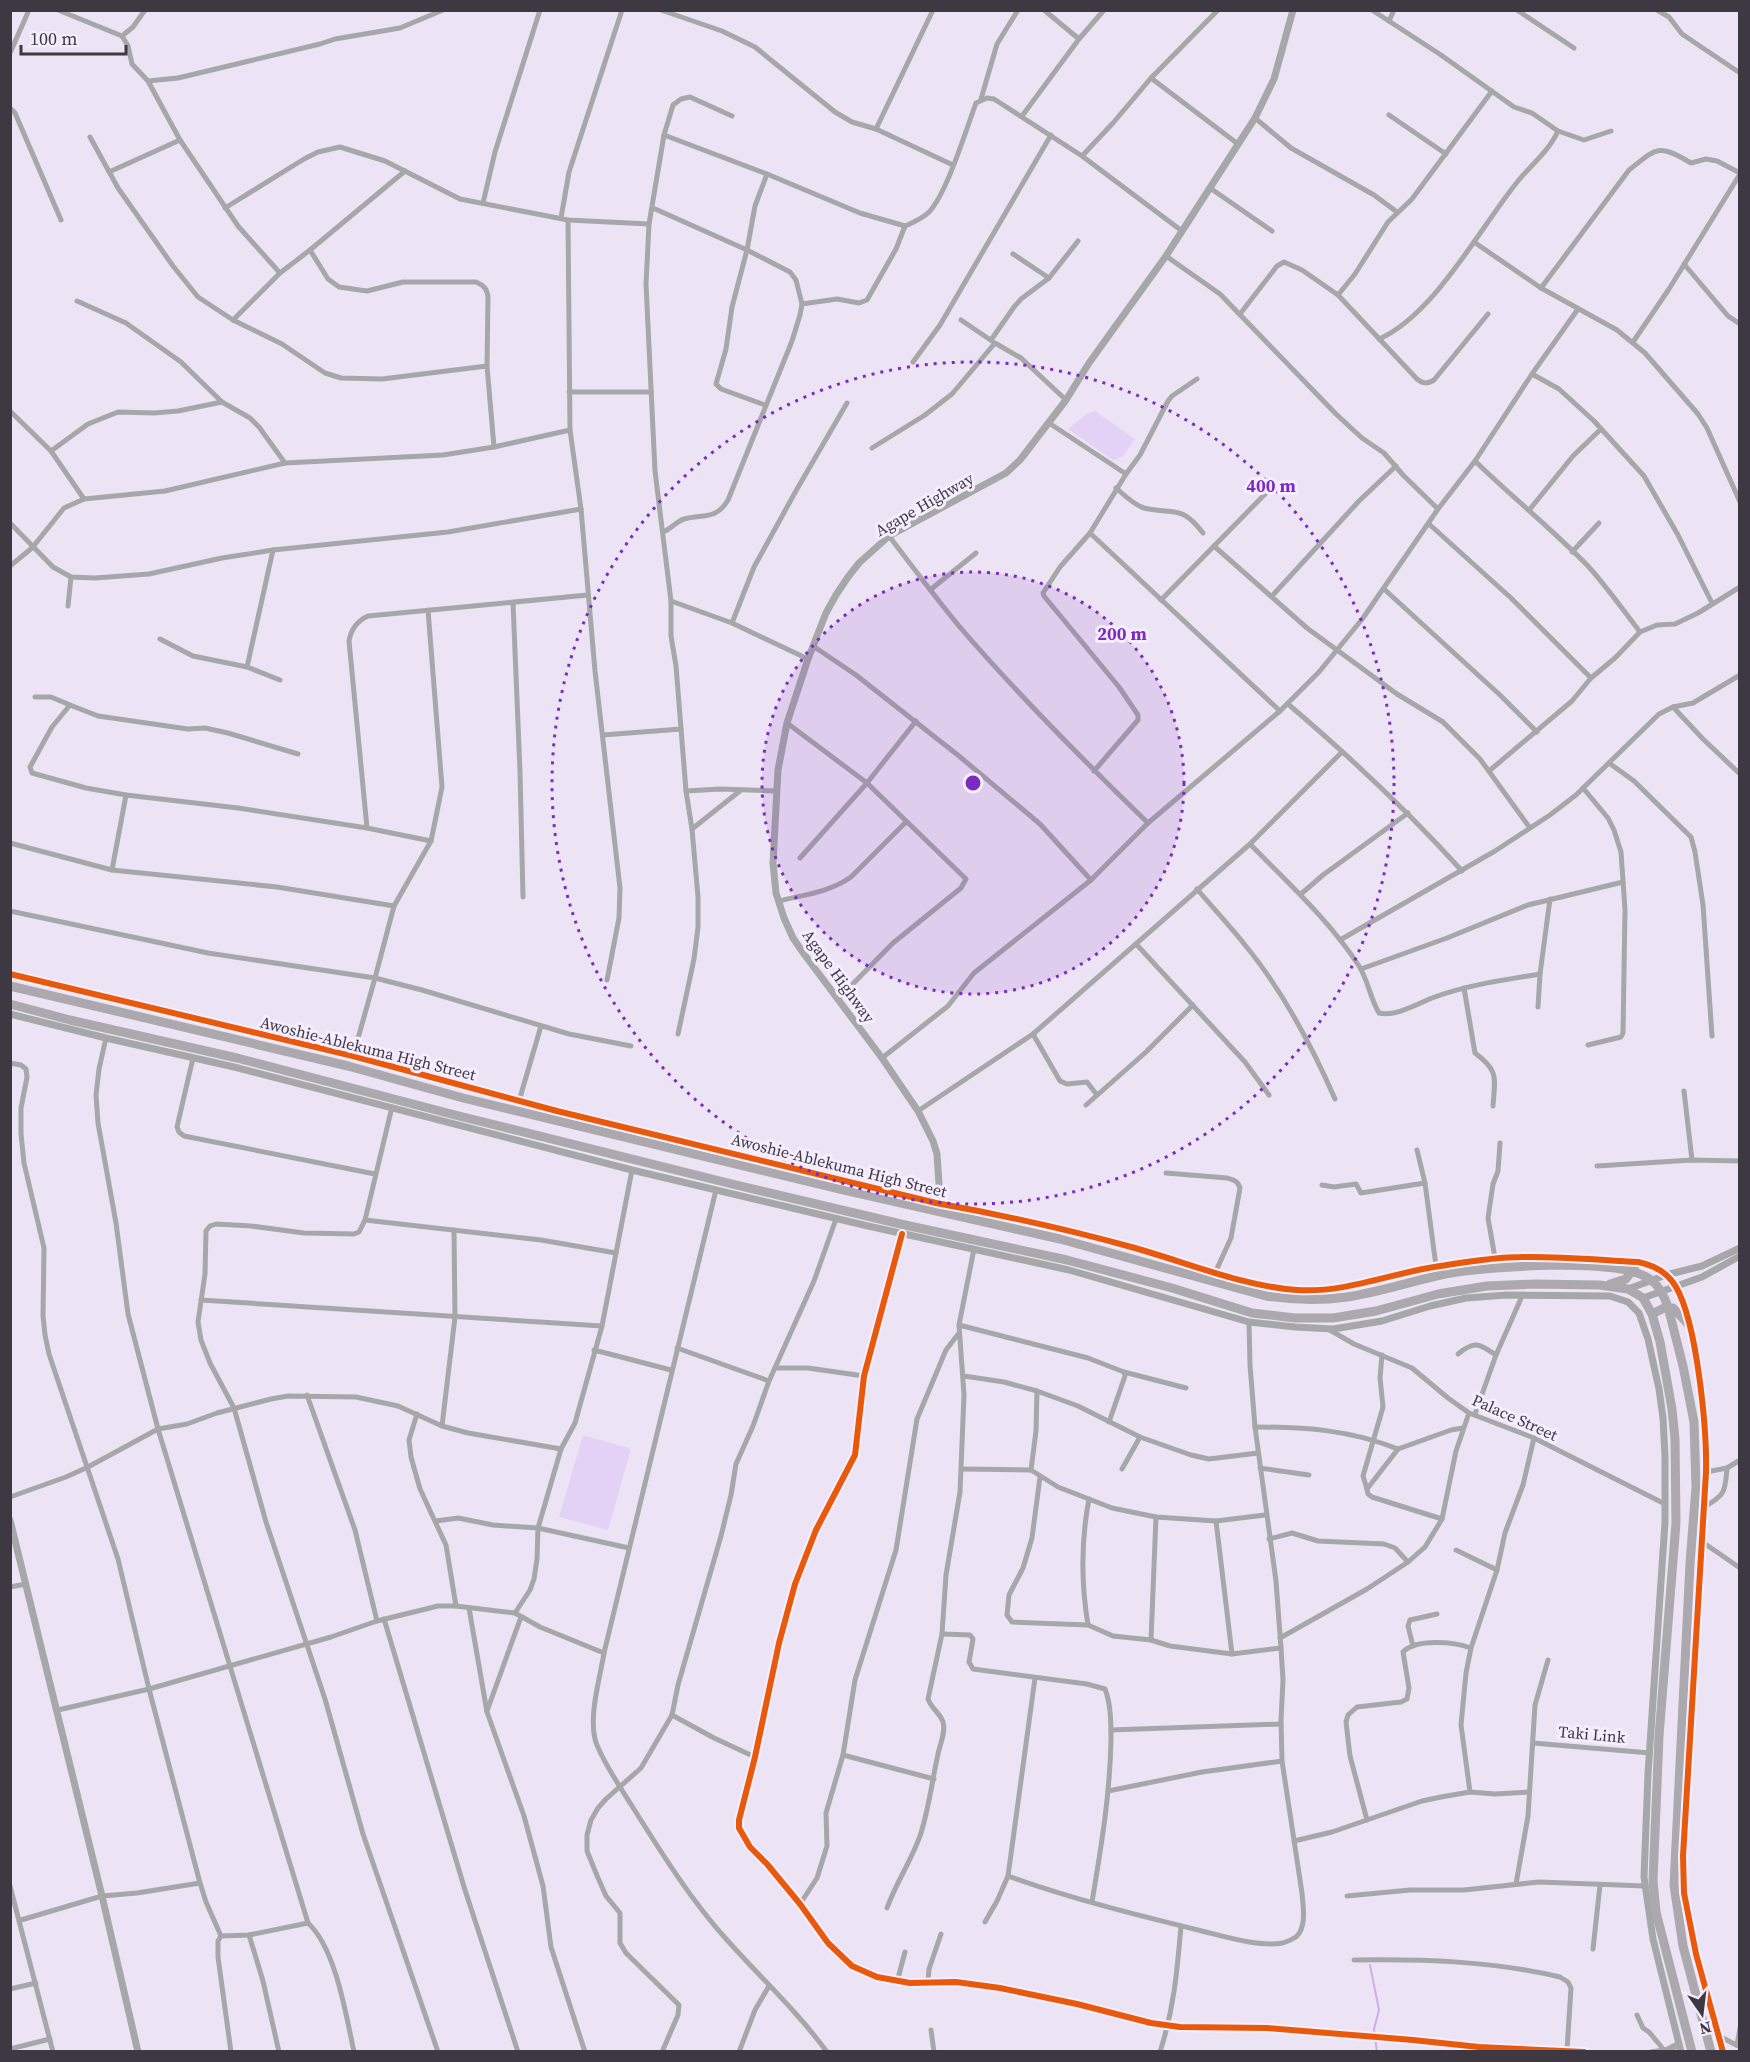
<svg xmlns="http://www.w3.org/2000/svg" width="1750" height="2062" font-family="'Source Serif 4',serif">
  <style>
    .green { fill: #e3d2f5 }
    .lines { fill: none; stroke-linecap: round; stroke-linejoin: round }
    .stream { stroke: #ccadea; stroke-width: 2 }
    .minor { stroke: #a6a7a8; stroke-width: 5 }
    .tertiary { stroke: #a6a7a8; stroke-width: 7 }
    .primary { stroke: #aba8ae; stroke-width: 9 }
    .cycleway-casing { stroke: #f6eeff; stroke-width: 10 }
    .cycleway { stroke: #e8590c; stroke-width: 6 }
    .ring { fill: none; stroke: #7b2cbf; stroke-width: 3; stroke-dasharray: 3 6 }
    .labels { text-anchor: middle; stroke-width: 6; stroke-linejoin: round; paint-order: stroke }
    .street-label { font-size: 16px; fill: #3d3842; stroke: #f6eeff }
    .centre { fill: #7b2cbf; stroke: #f6eeff; stroke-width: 3 }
    .ring-label { font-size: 18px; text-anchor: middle; font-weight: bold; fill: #7b2cbf; stroke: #f6eeff; stroke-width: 6; stroke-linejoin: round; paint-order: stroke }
  </style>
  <rect width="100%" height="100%" fill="#ece4f4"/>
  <g class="green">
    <polygon points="1095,411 1135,439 1123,456 1113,460 1068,429 1087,414"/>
    <polygon points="583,1435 631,1449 608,1530 559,1517"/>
  </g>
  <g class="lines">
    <polyline class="stream" points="1370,1965 1379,2010 1374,2029 1377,2052"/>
    <g class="minor">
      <polyline points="58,10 122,36 128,46 132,64 148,81 180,140 238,226 280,273"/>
      <polyline points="661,10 722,31 755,47 835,112 852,122 876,129 953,165"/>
      <polyline points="1044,10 1079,39"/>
      <path d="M1372 10 1441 55 1514 107 1532 113 1558 131C1549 151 1531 165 1518 181 1479 229 1435 314 1379 339"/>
      <polyline points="1517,10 1574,48"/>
      <polyline points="1657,10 1669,17 1682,34 1740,73"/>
      <polyline points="1389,21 1394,10"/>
      <polyline points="122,36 133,27 145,10"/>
      <polyline points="10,53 29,10"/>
      <polyline points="1151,78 1238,144"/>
      <polyline points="148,81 178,78 320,44 335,39 400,28 443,10"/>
      <polyline points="981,99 997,44 1018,10"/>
      <polyline points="10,108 15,113 61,220"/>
      <polyline points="1389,115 1446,154"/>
      <polyline points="1022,116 1079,39 1104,10"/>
      <polyline points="1255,118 1291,148 1374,195 1397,212"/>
      <polyline points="876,129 933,10"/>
      <polyline points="1558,131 1584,140 1611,131"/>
      <path d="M664 135 767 174 860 213 905 226C914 222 922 219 929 212 947 193 966 130 976 103L987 98 994 99 1082 156 1182 231"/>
      <polyline points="90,137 118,188 173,266 198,297 233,320 282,344 325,373 341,378 382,379 487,366"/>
      <polyline points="1082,156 1113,123 1151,78 1218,10"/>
      <polyline points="109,172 180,140"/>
      <polyline points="1210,188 1272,231"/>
      <polyline points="483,203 495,152 540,10"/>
      <polyline points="225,208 304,159 318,152 340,147 385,161 460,199 568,220 649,224"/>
      <polyline points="653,208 747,250 790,272 796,280 802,304"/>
      <polyline points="561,218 569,172 622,10"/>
      <polyline points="568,220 570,430 581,509 595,671 620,888 619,918 607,980"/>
      <polyline points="1474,242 1541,288 1617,330 1645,353 1698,414 1707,428 1740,502"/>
      <path d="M310 250 328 279 339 287 367 291 403 282H476C483 285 487 288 488 297L487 366 494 447"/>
      <polyline points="1013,254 1049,278"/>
      <polyline points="1166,256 1220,294 1336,414 1362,438 1384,453 1403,475 1438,509"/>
      <polyline points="1684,264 1728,316 1740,324"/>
      <path d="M1541 288 1629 170C1657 148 1658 143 1691 163L1706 159 1717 161 1740 173"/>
      <polyline points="1338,295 1355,274 1388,222 1412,199 1492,91"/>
      <polyline points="77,301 126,323 181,362 222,402 250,418 259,427 285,463"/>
      <path d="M1240 314 1277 266 1284 262 1302 270 1338 295 1417 379C1423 384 1427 384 1434 380L1488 314"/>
      <polyline points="233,320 280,273 310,250 405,171"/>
      <polyline points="961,320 992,341"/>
      <polyline points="991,340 1014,307 1021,299 1049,278 1078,241"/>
      <polyline points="1633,342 1669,289 1740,174"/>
      <polyline points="913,362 940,325 1051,135"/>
      <polyline points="1532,374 1559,389 1594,421 1644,476 1678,535 1712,603"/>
      <polyline points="569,392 651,392"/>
      <polyline points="765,405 721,389 716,384 726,349 732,307 747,250 755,206 767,174"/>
      <polyline points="10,411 51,451 84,499"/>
      <polyline points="1049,423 1126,474"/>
      <polyline points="872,448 925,415 952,394 995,343 1021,358 1066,400"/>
      <polyline points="51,451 88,424 118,412 154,413 178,411 222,402"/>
      <path d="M1475 461C1512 497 1552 529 1588 566 1607 587 1623 610 1640 632"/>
      <path d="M1116 488C1124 495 1134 505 1144 508 1174 515 1181 504 1203 533"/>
      <polyline points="1530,509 1573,456 1601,429"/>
      <polyline points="10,523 53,567 71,577 95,578 149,574 222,558 273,550 448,532 581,509"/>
      <polyline points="1429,524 1511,598 1591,678"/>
      <path d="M663 532C671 529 677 521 684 519 704 514 716 520 728 500L792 341 800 315 802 304 837 299 859 303 867 300 896 249 905 226"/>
      <polyline points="1090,533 1280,711"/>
      <path d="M889 536C912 566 935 597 959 626 1018 695 1083 760 1148 823"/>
      <polyline points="1214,546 1307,628 1397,694 1443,722 1480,759 1530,828"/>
      <polyline points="1572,552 1599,523"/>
      <polyline points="10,566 32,548 64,508 84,499 165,491 285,463 443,455 494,447 570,430"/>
      <polyline points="1384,589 1500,695 1537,732"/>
      <polyline points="930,590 976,553"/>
      <polyline points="1272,596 1359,501 1396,466"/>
      <polyline points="1161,600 1271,488"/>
      <polyline points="671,601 732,623 808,659"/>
      <polyline points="513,603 520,771 523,897"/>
      <polyline points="68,606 71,577"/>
      <polyline points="732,623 754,567 797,489 847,403"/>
      <polyline points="160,639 193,656 247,667 280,680"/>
      <polyline points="813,646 856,675 959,756 1040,824 1091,880"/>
      <polyline points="247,667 273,550"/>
      <polyline points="35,697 51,697 70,705"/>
      <path d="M1288 704C1349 756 1408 811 1462 871"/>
      <polyline points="1673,707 1703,739 1740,774"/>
      <polyline points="787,723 867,783 966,879 961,888 893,943 838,999"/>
      <polyline points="603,735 681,729"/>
      <polyline points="298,754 228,733 205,728 188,729 98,716 70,705 52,727 30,767 32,773 86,788 126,795 238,808 367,828 431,841"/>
      <polyline points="1609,763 1634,781 1691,837 1695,852 1703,905 1712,1036"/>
      <polyline points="1094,771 1138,720 1138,715 1119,687 1044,596 1043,593 1060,567 1090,533 1126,474 1140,455 1168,401 1172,396 1197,379"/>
      <polyline points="1489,771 1572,701 1591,678 1615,658 1640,632 1657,625 1675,624 1698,613 1740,587"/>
      <polyline points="1583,788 1608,818 1614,830 1621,852 1625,910 1623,1033 1621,1037 1588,1045"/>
      <polyline points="686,791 720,789 777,791"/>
      <path d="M367 828 349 641C351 629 357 621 368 616L588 595"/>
      <polyline points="692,829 741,790"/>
      <polyline points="10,843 112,870 277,887 394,906 375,978 422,990 569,1034 631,1046"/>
      <path d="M1250 844C1288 883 1329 920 1359 966 1368 980 1370 998 1379 1013 1395 1017 1417 1004 1432 998 1467 985 1503 980 1540 974"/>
      <polyline points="800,858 867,783 916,721"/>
      <polyline points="112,870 126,795"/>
      <path d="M1197 889C1213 908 1230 926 1245 945 1283 991 1311 1044 1335 1099"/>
      <polyline points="1301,894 1323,875 1408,813"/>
      <path d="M779 901C803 895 830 892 851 877L906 822"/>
      <polyline points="394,906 431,841 442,787 428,610"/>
      <polyline points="10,911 208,953 375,978 353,1056"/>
      <polyline points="1340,940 1495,851 1550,815 1576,795 1659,714 1673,707 1693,703 1740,675"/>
      <polyline points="1137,945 1245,1062 1269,1095"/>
      <polyline points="1361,969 1447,938 1528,905 1623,882"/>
      <path d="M1464 988 1475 1053C1499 1071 1495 1077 1493 1106"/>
      <polyline points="1538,1007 1540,974 1550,899"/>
      <polyline points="678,1034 694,959 698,927 698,897 692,829 686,791 676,666 671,636 671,601 655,471 646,284 649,224 664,135 673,105 681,99 690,97 732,116"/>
      <polyline points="1033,1034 1060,1081 1067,1084 1087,1082 1097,1095"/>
      <path d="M106 1038 99 1069 96 1095 98 1123 116 1223 128 1314 158 1429 308 1923C336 1949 346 2015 354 2052"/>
      <polyline points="193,1058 177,1127 179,1132 184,1136 375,1174"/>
      <polyline points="882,1058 948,1006 974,973 1091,880 1148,823 1280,711 1319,672 1363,618 1438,509 1475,461 1532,374 1578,309"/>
      <polyline points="10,1063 21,1065 26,1069 27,1077 21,1108 21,1134 24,1163 44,1248 43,1316 45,1335 49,1354 118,1559 149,1689 200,1883 206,1902 221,1936 218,1941 218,1957 231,2052"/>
      <polyline points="1684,1091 1692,1160"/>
      <polyline points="519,1101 541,1026"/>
      <polyline points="1086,1105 1146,1052 1193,1005"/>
      <polyline points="392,1107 365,1220 359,1232 354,1234 304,1233 251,1226 216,1224 210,1226 206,1231 205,1274 198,1322 201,1340 210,1363 234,1408 266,1522 325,1699 363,1834 438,2052"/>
      <polyline points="918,1111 1033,1034 1250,844 1342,752"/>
      <polyline points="1417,1150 1425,1183 1436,1266"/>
      <polyline points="1597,1166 1692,1160 1740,1161"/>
      <path d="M1166 1173 1227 1178C1234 1180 1238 1181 1240 1188L1231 1238 1215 1273"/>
      <polyline points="1322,1185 1334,1187 1356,1184 1361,1193 1425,1183"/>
      <path d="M716 1190 604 1653C600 1678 589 1714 595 1739 599 1756 622 1790 632 1806 661 1852 690 1899 727 1940 760 1977 797 2011 827 2052"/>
      <polyline points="365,1220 541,1240 616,1253"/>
      <polyline points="902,1234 864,1376 855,1455 816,1530 795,1584 779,1643 755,1757 739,1820 739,1828 750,1847 767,1864 800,1904 828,1943 852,1966 877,1977 910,1983 956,1982 1000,1988 1077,2004 1151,2023 1180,2027 1267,2028 1413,2040 1479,2047 1584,2052"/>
      <polyline points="1495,1258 1488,1218 1493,1184 1498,1171 1500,1143"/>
      <polyline points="201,1300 602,1326"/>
      <polyline points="959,1325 1088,1358 1124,1372 1186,1388"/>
      <polyline points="1328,1329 1354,1344 1412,1368 1448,1398 1469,1413 1534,1438 1665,1504"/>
      <polyline points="677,1348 769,1381"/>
      <polyline points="594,1350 671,1370"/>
      <path d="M1458 1354C1475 1340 1479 1344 1496 1355"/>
      <polyline points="775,1368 808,1368 864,1376"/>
      <polyline points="964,1376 1004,1382 1037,1391 1078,1406 1140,1437 1191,1455 1209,1459 1258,1453"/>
      <polyline points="307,1395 355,1530 377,1621"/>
      <polyline points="417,1414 409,1440 411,1457 420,1489 446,1545 456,1606"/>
      <polyline points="1475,1414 1496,1355 1523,1294"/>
      <polyline points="1109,1422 1125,1376 1124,1372"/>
      <polyline points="442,1426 455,1317 454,1230"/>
      <path d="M1255 1427C1306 1427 1350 1430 1398 1449"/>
      <polyline points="1260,1468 1309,1475"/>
      <polyline points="962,1469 1031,1470 1058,1487 1112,1508 1156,1517 1216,1521 1265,1515"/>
      <polyline points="1122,1469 1140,1437"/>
      <polyline points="1031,1470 1036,1431 1037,1391"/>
      <polyline points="1706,1472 1727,1468 1740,1460"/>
      <polyline points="1040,1477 1032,1538 1023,1568 1009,1595 1007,1615 1012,1622 1088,1625 1113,1636 1151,1640 1170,1646 1232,1654 1281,1648"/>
      <polyline points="1367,1489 1363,1476 1383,1407 1380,1378 1382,1355"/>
      <polyline points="10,1497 66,1477 88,1467 158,1429 187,1424 217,1413 271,1399 288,1396 356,1397 398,1406 442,1426 468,1433 561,1449"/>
      <path d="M1704 1507C1726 1495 1725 1491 1727 1468"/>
      <polyline points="1442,1519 1372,1497 1368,1494 1367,1489 1398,1449 1451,1430 1463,1428"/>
      <polyline points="436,1521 458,1518 493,1525 538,1528 629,1548"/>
      <polyline points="1216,1521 1232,1654"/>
      <polyline points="1269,1539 1292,1533 1318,1541 1384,1544 1395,1548 1408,1562"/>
      <polyline points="1701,1541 1740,1568"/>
      <polyline points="1456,1550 1497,1570"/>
      <polyline points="10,1587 26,1584"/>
      <polyline points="469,1608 487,1712 524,1816 543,1886 551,1947 585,2052"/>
      <polyline points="515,1613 530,1590 534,1579 537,1559 538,1528 561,1449 575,1423 602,1326 632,1170"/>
      <polyline points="384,1619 465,1890 518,2052"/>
      <path d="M1088 1625C1081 1583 1081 1541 1089 1499"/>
      <path d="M942 1634 970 1635 973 1639 969 1662 973 1669 1087 1684 1105 1689C1111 1704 1111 1724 1111 1740 1110 1795 1101 1848 1092 1902"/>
      <polyline points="1280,1638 1367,1589 1408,1562 1425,1547 1442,1519 1456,1451 1469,1413"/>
      <polyline points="1151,1640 1156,1517"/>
      <polyline points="1413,1646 1408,1626 1410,1620 1437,1614"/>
      <polyline points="1471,1648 1497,1570 1505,1533 1523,1485 1534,1438"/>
      <polyline points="58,1710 149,1689 331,1637 377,1621 438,1606 456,1606 515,1613 540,1627 604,1653"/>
      <polyline points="487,1711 521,1617"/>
      <polyline points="672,1715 714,1738 755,1757"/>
      <polyline points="1111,1730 1281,1724"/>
      <polyline points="1533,1743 1650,1753"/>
      <polyline points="843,1755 934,1779"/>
      <polyline points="1108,1791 1202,1772 1282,1761"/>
      <path d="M1367 1820 1350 1756 1346 1722 1348 1715 1357 1707 1401 1702 1407 1699 1409 1688 1403 1652C1416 1638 1455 1642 1471 1648L1466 1673 1461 1725 1470 1792"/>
      <polyline points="1294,1841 1332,1832 1422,1801 1441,1797 1470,1792 1495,1794 1529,1792"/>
      <path d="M1008 1876C1072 1899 1137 1915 1202 1931 1226 1937 1259 1947 1283 1943 1286 1942 1293 1939 1296 1937 1307 1927 1303 1906 1302 1893L1282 1761 1281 1720 1283 1680 1281 1648 1276 1581 1255 1427 1250 1365 1249 1322"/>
      <polyline points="1516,1884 1528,1816 1535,1705 1548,1660"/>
      <polyline points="10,1886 53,2052"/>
      <polyline points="1347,1896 1410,1890 1464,1890 1539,1882 1645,1886"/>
      <polyline points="800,1904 817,1878 827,1846 826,1813 843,1755 855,1680 896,1550 917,1419 946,1350 959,1333"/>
      <path d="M887 1908C896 1883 911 1861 920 1836 929 1809 932 1781 938 1754 940 1744 946 1732 943 1722 940 1713 931 1708 928 1699L942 1634 946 1575 960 1492 964 1395 959 1325 974 1249"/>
      <polyline points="21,1920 102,1896 137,1893 200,1883"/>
      <polyline points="985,1922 997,1901 1008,1876 1035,1678"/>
      <polyline points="249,1935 263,1981 279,2052"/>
      <polyline points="221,1936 249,1935 308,1923"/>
      <polyline points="1593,1949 1600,1885"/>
      <path d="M1354 1960C1424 1959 1492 1961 1560 1977L1568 1982 1571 1988 1567 2050"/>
      <polyline points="897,1982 905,1952"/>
      <polyline points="928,1982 929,1969 941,1934"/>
      <polyline points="10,1989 36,1983"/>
      <polyline points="1637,2015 1643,2028 1649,2032 1664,2050"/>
      <polyline points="931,2030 934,2052"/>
      <polyline points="1719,2036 1740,2047"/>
      <polyline points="1737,2045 1740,2028"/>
      <polyline points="10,2049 50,2039"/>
      <polyline points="662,2052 678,2015 679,2005 626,1953 620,1943 620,1913 606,1896 598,1878 587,1851 587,1835 591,1820 598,1808 606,1799 641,1768 672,1715 678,1685 721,1536 731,1495 736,1464 753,1426 769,1381 814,1281 836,1219"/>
      <polyline points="739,2052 755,2010 769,1986"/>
      <path d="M1160 2052C1174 2008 1177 1972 1181 1926"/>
      <polyline points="1651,2052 1664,2050"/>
    </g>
    <g class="tertiary">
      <path d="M10 974 353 1056 557 1111 936 1203C1003 1215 1070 1230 1135 1248 1188 1263 1242 1286 1297 1290 1347 1293 1391 1273 1440 1266 1466 1262 1494 1257 1521 1257 1560 1256 1599 1260 1638 1262 1653 1265 1668 1273 1676 1287 1697 1323 1707 1429 1706 1472L1683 1856 1684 1893 1696 1954 1723 2052"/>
      <polyline points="10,1014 106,1038 234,1067 632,1170 868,1226 1069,1270 1249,1322 1295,1327 1333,1329 1382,1321 1430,1306 1466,1298 1507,1295 1610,1296 1628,1302 1639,1313 1648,1339 1659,1389 1663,1418 1665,1456 1665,1522 1648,1774 1644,1877 1653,1939 1681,2052"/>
      <polyline points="936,1203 939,1184 937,1154 933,1141 918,1111 882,1058 804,954 793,938 784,918 776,893 773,863 778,770 787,723 808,659 826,613 836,595 848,577 859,563 889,536 1006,473 1020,460 1066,400 1089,363 1166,256 1255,118 1274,79 1293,10"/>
      <polyline points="1628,1289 1666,1275 1702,1266 1740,1248"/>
      <polyline points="1643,1298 1702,1277 1740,1256"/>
      <polyline points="10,1520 102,1896 138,2052"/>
      <polyline points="1664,2052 1679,2044"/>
    </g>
    <g class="primary">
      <path d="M10 986 348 1066 463 1098 843 1190 1060 1239 1266 1296C1293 1300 1320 1301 1347 1297 1380 1292 1412 1281 1445 1274 1484 1267 1622 1256 1651 1280 1659 1286 1665 1298 1668 1307L1683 1366 1694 1422 1696 1487 1690 1563 1674 1885 1683 1946 1711 2052"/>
      <polyline points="10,1004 70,1020 237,1058 455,1115 732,1184 905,1225 1067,1260 1172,1288 1252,1313 1295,1318 1333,1318 1376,1311 1438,1294 1487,1286 1535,1284 1599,1285 1628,1289 1635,1293 1643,1298 1652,1314 1660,1342 1672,1409 1675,1439 1676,1523 1659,1736 1653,1881 1656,1912 1692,2052"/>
      <polyline points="1610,1284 1626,1279 1638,1262"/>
      <polyline points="1652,1314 1664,1308 1673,1308 1689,1325"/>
    </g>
    <g class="cycleway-casing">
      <g id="cycleway">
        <path d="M10 974 353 1056 557 1111 936 1203C1003 1215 1070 1230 1135 1248 1188 1263 1242 1286 1297 1290 1347 1293 1391 1273 1440 1266 1466 1262 1494 1257 1521 1257 1560 1256 1599 1260 1638 1262 1653 1265 1668 1273 1676 1287 1697 1323 1707 1429 1706 1472L1683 1856 1684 1893 1696 1954 1723 2052"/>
        <polyline points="902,1234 864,1376 855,1455 816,1530 795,1584 779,1643 755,1757 739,1820 739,1828 750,1847 767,1864 800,1904 828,1943 852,1966 877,1977 910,1983 956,1982 1000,1988 1077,2004 1151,2023 1180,2027 1267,2028 1413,2040 1479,2047 1584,2052"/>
      </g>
    </g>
    <use href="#cycleway" class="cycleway"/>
  </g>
  <circle cx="973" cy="783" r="211" fill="#7b2cbf" fill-opacity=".12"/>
  <g class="ring">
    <circle cx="973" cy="783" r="211"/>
    <circle cx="973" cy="783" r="421"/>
  </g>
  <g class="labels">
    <g class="street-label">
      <text transform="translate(924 504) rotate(-30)" y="6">Agape Highway</text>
      <text transform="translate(839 976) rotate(54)" y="6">Agape Highway</text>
      <text transform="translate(368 1048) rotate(14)" y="6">Awoshie-Ablekuma High Street</text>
      <text transform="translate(839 1165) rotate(14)" y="6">Awoshie-Ablekuma High Street</text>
      <text transform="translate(1515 1417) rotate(24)" y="6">Palace Street</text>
      <text transform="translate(1592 1734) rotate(5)" y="6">Taki Link</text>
    </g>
  </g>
  <circle cx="973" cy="783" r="9" class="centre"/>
  <g class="ring-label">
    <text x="1271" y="492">400 m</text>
    <text x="1122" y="640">200 m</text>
  </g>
  <rect width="1750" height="2062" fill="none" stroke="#3d3842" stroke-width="24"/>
  <g transform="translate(1702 2014) rotate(166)" stroke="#f6eeff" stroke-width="4.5" paint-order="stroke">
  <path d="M0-4.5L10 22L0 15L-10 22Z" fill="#3d3842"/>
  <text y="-9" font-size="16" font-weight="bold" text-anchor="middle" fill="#3d3842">N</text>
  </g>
  <path d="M21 45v9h105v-9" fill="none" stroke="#3d3842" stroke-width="3"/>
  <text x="30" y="45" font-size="18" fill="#3d3842" stroke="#f6eeff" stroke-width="4.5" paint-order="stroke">100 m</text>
</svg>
